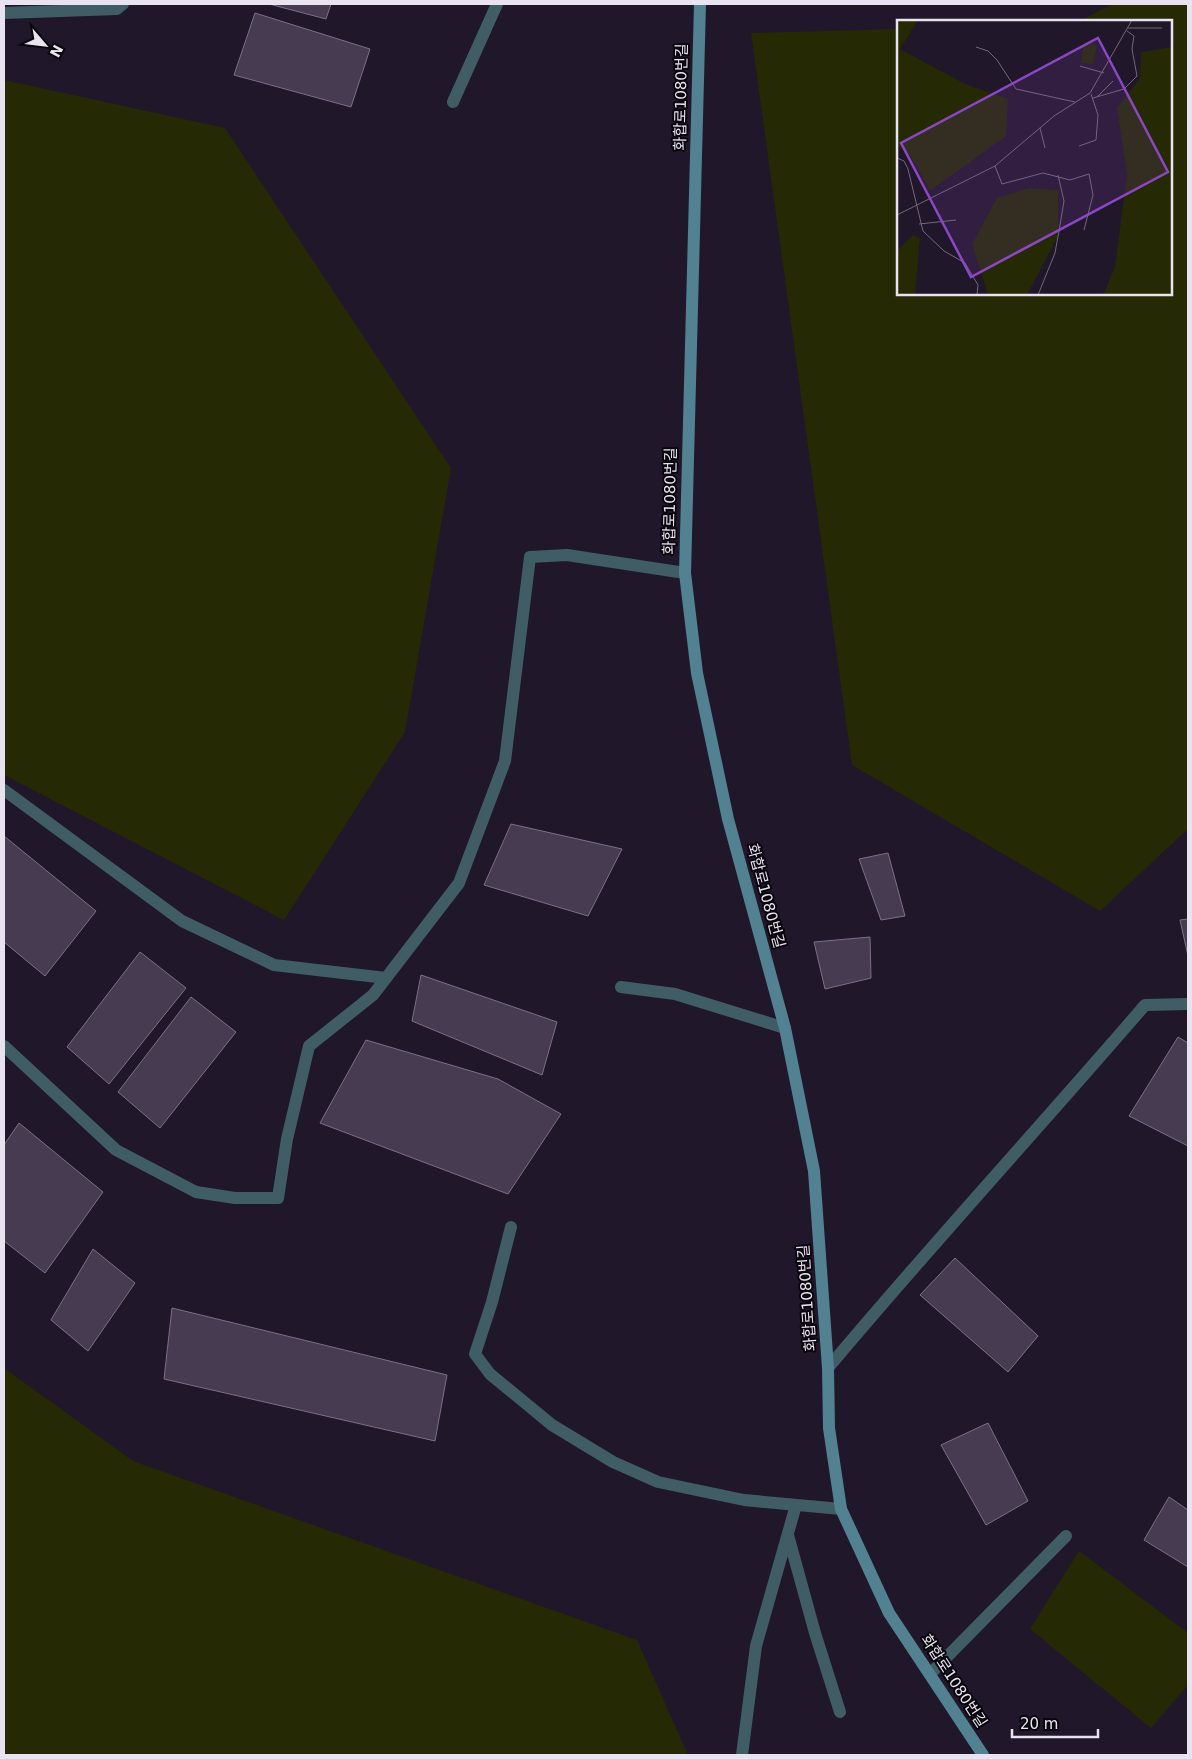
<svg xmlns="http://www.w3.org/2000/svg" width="1192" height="1759" font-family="'DejaVu Sans','Noto Sans KR',sans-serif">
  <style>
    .green { fill: #252904 }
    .building { fill: #463b51; stroke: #7b7088 }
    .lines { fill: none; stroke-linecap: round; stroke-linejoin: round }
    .lane { stroke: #405d66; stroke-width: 12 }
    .street { stroke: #405d66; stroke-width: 12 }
    .secondary { stroke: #528291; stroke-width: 12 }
    .labels { text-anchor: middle; stroke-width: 4; stroke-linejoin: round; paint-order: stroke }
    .street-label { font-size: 15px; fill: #e9e2f0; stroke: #08050c }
    .inset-road { fill: none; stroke: #716879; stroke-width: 1 }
    .view { fill: #8c47c6; fill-opacity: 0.15; stroke: #8c47c6; stroke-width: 2.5 }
    .inset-edge { fill: none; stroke: #e9e2f0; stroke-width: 2.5 }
  </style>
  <rect width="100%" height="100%" fill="#21172a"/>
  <g class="green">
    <polygon points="1112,4 1188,4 1188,829 1100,911 852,765 751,33 898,29 898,294 1171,294 1171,21 1080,21"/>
    <polygon points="4,80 225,128 451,468 405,732 284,920 4,775"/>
    <polygon points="4,1368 133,1461 637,1640 688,1755 4,1755"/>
    <polygon points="1079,1551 1188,1633 1188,1685 1151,1728 1030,1629"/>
  </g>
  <g class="building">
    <polygon points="269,4 331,4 326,19"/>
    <polygon points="255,13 370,49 351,107 234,75"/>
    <polygon points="511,824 622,849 588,916 484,885"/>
    <polygon points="4,836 96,911 45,976 4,942"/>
    <polygon points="888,853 905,916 881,920 859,859"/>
    <polygon points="1188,919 1188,956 1180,920"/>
    <polygon points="870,937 871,978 825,989 814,942"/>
    <polygon points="140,952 186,988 109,1084 67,1047"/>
    <polygon points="421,975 557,1022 542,1075 412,1021"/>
    <polygon points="191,997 236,1032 160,1128 118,1092"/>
    <polygon points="1178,1037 1188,1043 1188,1146 1129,1116"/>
    <polygon points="366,1040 498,1079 561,1114 508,1194 320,1123"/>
    <polygon points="19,1123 103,1192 45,1273 4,1241 4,1145"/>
    <polygon points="93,1249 135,1283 88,1351 51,1320"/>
    <polygon points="955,1258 1038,1336 1008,1372 920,1295"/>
    <polygon points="172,1308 447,1375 435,1441 164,1379"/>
    <polygon points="988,1423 1028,1501 986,1525 941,1445"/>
    <polygon points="1169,1497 1188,1510 1188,1567 1144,1540"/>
  </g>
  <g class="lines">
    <g class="lane">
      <polyline points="4,13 117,9 123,4"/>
      <polyline points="453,102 497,4"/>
      <polyline points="4,790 182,921 274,965 386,978"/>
      <polyline points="621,987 675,994 785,1028"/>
      <polyline points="4,1046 116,1150 196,1192"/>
      <polyline points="511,1227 492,1302 475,1354 490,1374 552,1425 613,1462 658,1482 744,1500 841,1509"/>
      <path d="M828 1368C931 1245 1040 1127 1145 1005L1188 1004"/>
      <polyline points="788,1535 815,1633 840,1712"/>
      <polyline points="930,1674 1066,1536"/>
      <polyline points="742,1755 756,1646 796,1505"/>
    </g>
    <polyline class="street" points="196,1192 235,1198 278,1198 287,1139 309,1046 373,995 459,883 505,761 530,557 567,555 685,573"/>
    <polyline class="secondary" points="700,4 685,573 697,673 728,819 785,1028 814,1171 828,1368 829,1428 841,1509 889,1613 983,1755"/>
  </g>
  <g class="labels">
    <g class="street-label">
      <text transform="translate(681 97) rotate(-89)" y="5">화합로1080번길</text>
      <text transform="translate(670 501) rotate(-89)" y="5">화합로1080번길</text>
      <text transform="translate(766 896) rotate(75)" y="5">화합로1080번길</text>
      <text transform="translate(807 1298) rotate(-94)" y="5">화합로1080번길</text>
      <text transform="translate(954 1681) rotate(57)" y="5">화합로1080번길</text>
    </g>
  </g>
  <g transform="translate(897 20)">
    <rect width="275" height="275" fill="#21172a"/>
    <path d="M0 0H21L3 29 68 64 111 79 109 116 33 171 13 135 0 126ZM187 22 200 25 196 44 184 43ZM275 27V275H206L218 247 230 155 220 88 243 58 244 32ZM132 168 161 170V216L130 275H91L75 224 100 178ZM16 215 23 218 18 275H0V231Z" fill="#252904"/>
    <path class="inset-road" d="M231 8H265M79 27 91 31 100 40 119 69 178 82M183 46 207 53M200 77 216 61M196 78 227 69 240 56 235 29 237 16 230 11M143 108 148 128M182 126 199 120 201 95 194 74M0 138 7 141 11 149 26 211 47 231 68 243 81 265 80 275M98 146 105 164 146 153 173 160 192 154 196 175 187 210M0 195 98 146 157 96 193 73 235 0M22 204 59 200M141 275 158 233 162 211 167 181 161 155"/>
    <path class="view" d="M201 18 271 152 74 257 4 123Z"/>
    <rect width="275" height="275" class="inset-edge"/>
  </g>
  <rect width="1192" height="1759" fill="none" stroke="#e9e2f0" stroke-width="10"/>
  <g transform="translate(45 45) rotate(118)" stroke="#08050c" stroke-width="4" paint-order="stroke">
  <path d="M0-4L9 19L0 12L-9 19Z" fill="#e9e2f0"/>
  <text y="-8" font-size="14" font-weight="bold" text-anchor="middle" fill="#e9e2f0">N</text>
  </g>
  <path d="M1012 1729v8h86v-8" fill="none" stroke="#e9e2f0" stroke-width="2.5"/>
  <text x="1020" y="1729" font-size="15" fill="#e9e2f0" stroke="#08050c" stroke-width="4" paint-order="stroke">20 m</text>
</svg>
